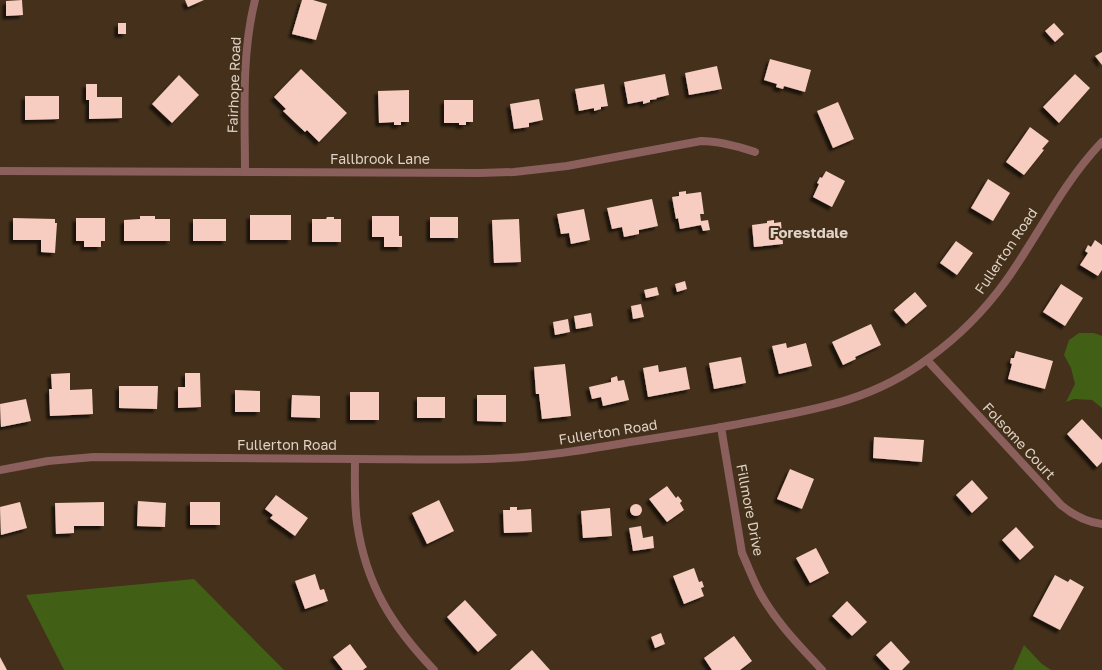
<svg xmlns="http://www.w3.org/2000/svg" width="1102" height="670" font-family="'Golos Text',sans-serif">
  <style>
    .green { fill: #415f15 }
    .building { fill: #f6cdc0; filter: url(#shadow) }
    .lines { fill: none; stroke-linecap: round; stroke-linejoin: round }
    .street { stroke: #8a5f5c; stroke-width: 8 }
    .labels { text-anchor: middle; stroke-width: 4; stroke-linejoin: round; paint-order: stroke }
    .street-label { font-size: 14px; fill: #dfd3c6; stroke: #44301b }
    .neighbourhood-label { font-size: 15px; font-weight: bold; fill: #dfd3c6; stroke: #44301b }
  </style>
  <defs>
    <filter id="shadow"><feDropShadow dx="-3.5" dy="3.5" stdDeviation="1" flood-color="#0009"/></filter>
  </defs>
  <rect width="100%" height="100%" fill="#44301b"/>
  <g class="green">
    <polygon points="1079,333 1094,333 1102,336 1102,408 1092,400 1074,399 1066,402 1075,384 1071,368 1064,355 1069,340"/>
    <polygon points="194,579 284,670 64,670 26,595"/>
    <polygon points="1024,645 1042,664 1051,670 1013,670"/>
  </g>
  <g class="building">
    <polygon points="22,0 23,15 6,16 6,1"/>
    <polygon points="185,0 204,0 188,7"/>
    <polygon points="302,0 313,0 327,4 316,40 292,34"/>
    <rect x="118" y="23" width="8" height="11"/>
    <polygon points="1054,23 1064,34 1055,42 1045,31"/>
    <polygon points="1102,52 1102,65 1095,56"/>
    <polygon points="770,59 811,70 805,92 784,86 783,89 776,87 777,84 764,80"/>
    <polygon points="717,66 722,89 689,95 685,73"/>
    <polygon points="301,69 347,113 319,142 307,130 305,132 283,111 286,109 274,97"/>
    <polygon points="665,74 669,95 656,98 657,99 650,100 650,102 643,104 643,101 628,104 624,82"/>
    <polygon points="1075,74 1090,88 1059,123 1043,107"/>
    <polygon points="179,75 199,95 172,123 152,104"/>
    <polygon points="86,84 97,84 97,97 122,97 122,118 89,119 89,100 86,100"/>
    <polygon points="604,84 608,106 601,107 601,109 594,111 594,108 579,111 575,89"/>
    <polygon points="409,90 409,122 401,122 401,125 394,125 394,122 379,123 378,91"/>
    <polygon points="25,96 59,96 59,119 25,120"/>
    <polygon points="539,99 543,120 529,123 529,127 514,129 510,104"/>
    <polygon points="444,100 473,100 473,122 466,122 466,125 459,125 459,123 444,123"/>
    <polygon points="838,102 854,139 833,148 817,111"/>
    <polygon points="1030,127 1049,141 1042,149 1044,150 1024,175 1006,162"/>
    <polygon points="826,171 845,181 832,207 813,197 819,184 817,183 820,177 822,178"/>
    <polygon points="988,179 1010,193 993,221 971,208"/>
    <polygon points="686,191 686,194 701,192 704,214 700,214 701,221 708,220 710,230 703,231 701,225 680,229 678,218 676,219 672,197 679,196 679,192"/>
    <polygon points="652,199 658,226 639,230 639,234 624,237 622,227 612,229 607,208"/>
    <polygon points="584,209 590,240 571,244 569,233 561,234 557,214"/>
    <rect x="250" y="215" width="41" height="25"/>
    <polygon points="140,216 155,216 155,219 170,219 170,241 124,241 124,220 140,219"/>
    <polygon points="372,216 399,216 399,236 402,236 402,247 384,247 384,237 372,237"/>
    <polygon points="327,217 334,217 334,219 341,219 341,242 312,242 312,219 326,219"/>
    <rect x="430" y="217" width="28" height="21"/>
    <polygon points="13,218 55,219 55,223 57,223 55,253 41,252 41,240 13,240"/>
    <polygon points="76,218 105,218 105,241 101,241 101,247 84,247 84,241 76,241"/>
    <rect x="193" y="219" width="33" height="22"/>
    <polygon points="519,219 521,262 494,263 492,220"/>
    <polygon points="774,220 774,223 781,222 783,244 754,247 752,225 767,223 767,221"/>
    <polygon points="1095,240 1102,245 1102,270 1098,276 1080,265 1088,253 1085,251 1088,245 1091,247"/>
    <polygon points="956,241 973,253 957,275 940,263"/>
    <polygon points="685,281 687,289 677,292 675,284"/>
    <polygon points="1061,284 1083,298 1065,326 1043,312"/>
    <polygon points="657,287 659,295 646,298 644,290"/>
    <polygon points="915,292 927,306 906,324 894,310"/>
    <polygon points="641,304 644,317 633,319 631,306"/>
    <polygon points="591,313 593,326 576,329 574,316"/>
    <polygon points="568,319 570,332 555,335 553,322"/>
    <polygon points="871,324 881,345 855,357 856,359 843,365 832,342"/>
    <polygon points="786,343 787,348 806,343 812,366 779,374 772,346"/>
    <polygon points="1016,351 1053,361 1045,389 1008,379 1012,364 1010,363 1011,358 1014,358"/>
    <polygon points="741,357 746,383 714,389 709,363"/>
    <polygon points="565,364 571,416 542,419 539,394 536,394 534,367"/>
    <polygon points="658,365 659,372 686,367 690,389 648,397 643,368"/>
    <polygon points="70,373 70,390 92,389 93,414 50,416 49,389 52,389 51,374"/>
    <polygon points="185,373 200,373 201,407 178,408 178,387 185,387"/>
    <polygon points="617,376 618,381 624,380 629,400 603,406 601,397 592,399 589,387 611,382 611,378"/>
    <polygon points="119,386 158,386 157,409 119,408"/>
    <polygon points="235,390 260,391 260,412 235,412"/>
    <rect x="350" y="392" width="29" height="28"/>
    <polygon points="292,395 320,396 320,418 291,417"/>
    <polygon points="477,395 506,395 506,422 477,421"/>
    <rect x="417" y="397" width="28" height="21"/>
    <polygon points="26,399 31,421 1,427 0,404"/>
    <polygon points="1082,419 1102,440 1102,462 1097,467 1067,434"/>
    <polygon points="874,437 924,440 922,462 873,458"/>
    <polygon points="790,469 814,479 802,509 777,499"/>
    <polygon points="972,480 988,498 972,513 956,495"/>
    <polygon points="667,486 676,498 678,496 682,501 680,503 684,510 667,522 649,499"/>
    <polygon points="276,495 308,518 295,536 270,518 273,515 265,509"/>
    <polygon points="439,500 454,531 427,544 412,513"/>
    <polygon points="138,501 166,503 165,527 137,526"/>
    <polygon points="20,502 27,528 1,535 0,507"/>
    <polygon points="104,502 104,526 74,526 74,533 56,534 55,503"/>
    <rect x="190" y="502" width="30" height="23"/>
    <circle cx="636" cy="510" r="6"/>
    <polygon points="510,507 517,507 517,510 531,509 532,532 504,533 503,510 510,510"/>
    <polygon points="610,508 612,536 583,538 581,511"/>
    <polygon points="641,526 643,538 653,536 654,548 633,551 629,528"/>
    <polygon points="1016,527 1034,547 1020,560 1002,540"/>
    <polygon points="816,548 829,573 810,583 796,558"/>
    <polygon points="694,568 699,582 702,581 704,587 701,588 704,596 684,604 673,576"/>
    <polygon points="315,574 320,590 324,589 328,601 305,609 295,581"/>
    <polygon points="1055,575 1068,582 1070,579 1084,587 1060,630 1033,616"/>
    <polygon points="465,600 497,635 478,652 447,617"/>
    <polygon points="847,601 867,622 852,636 832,616"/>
    <polygon points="661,633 665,644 655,648 651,637"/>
    <polygon points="734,636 752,661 740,670 712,670 704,658"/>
    <polygon points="891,641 910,662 902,670 890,670 876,655"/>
    <polygon points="350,644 367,667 363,670 343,670 333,657"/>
    <polygon points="532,650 550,670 510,670"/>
    <polygon points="0,657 7,670 0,670"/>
  </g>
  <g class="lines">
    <g class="street">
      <path d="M0 171 479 173 514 172 567 166 701 141C720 141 737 146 755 152"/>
      <path d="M245 172C245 114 241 56 255 0"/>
      <path d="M927 360 1061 505C1073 515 1086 522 1102 524"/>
      <path d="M721 427 742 553C748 566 753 580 760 593 776 622 800 646 822 670"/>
      <path d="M355 459C355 480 354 502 357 523 366 585 392 626 434 670"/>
      <path d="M0 470 48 461 94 457C181 458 268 458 355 459 406 459 457 461 508 458 552 456 594 448 637 441 669 436 701 431 733 425 805 411 869 404 929 358 958 337 984 311 1005 282 1039 235 1061 185 1102 142"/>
    </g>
  </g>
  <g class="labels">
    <g class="street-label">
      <text transform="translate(234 85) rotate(-88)" y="5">Fairhope Road</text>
      <text x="380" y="164">Fallbrook Lane</text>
      <text transform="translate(1006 251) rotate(-56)" y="5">Fullerton Road</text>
      <text transform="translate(608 432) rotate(-9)" y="5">Fullerton Road</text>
      <text transform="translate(1019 441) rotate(47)" y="5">Folsome Court</text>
      <text x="287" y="450">Fullerton Road</text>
      <text transform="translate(750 510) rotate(79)" y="5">Fillmore Drive</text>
    </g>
    <g class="neighbourhood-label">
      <text x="809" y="238">Forestdale</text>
    </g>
  </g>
</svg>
